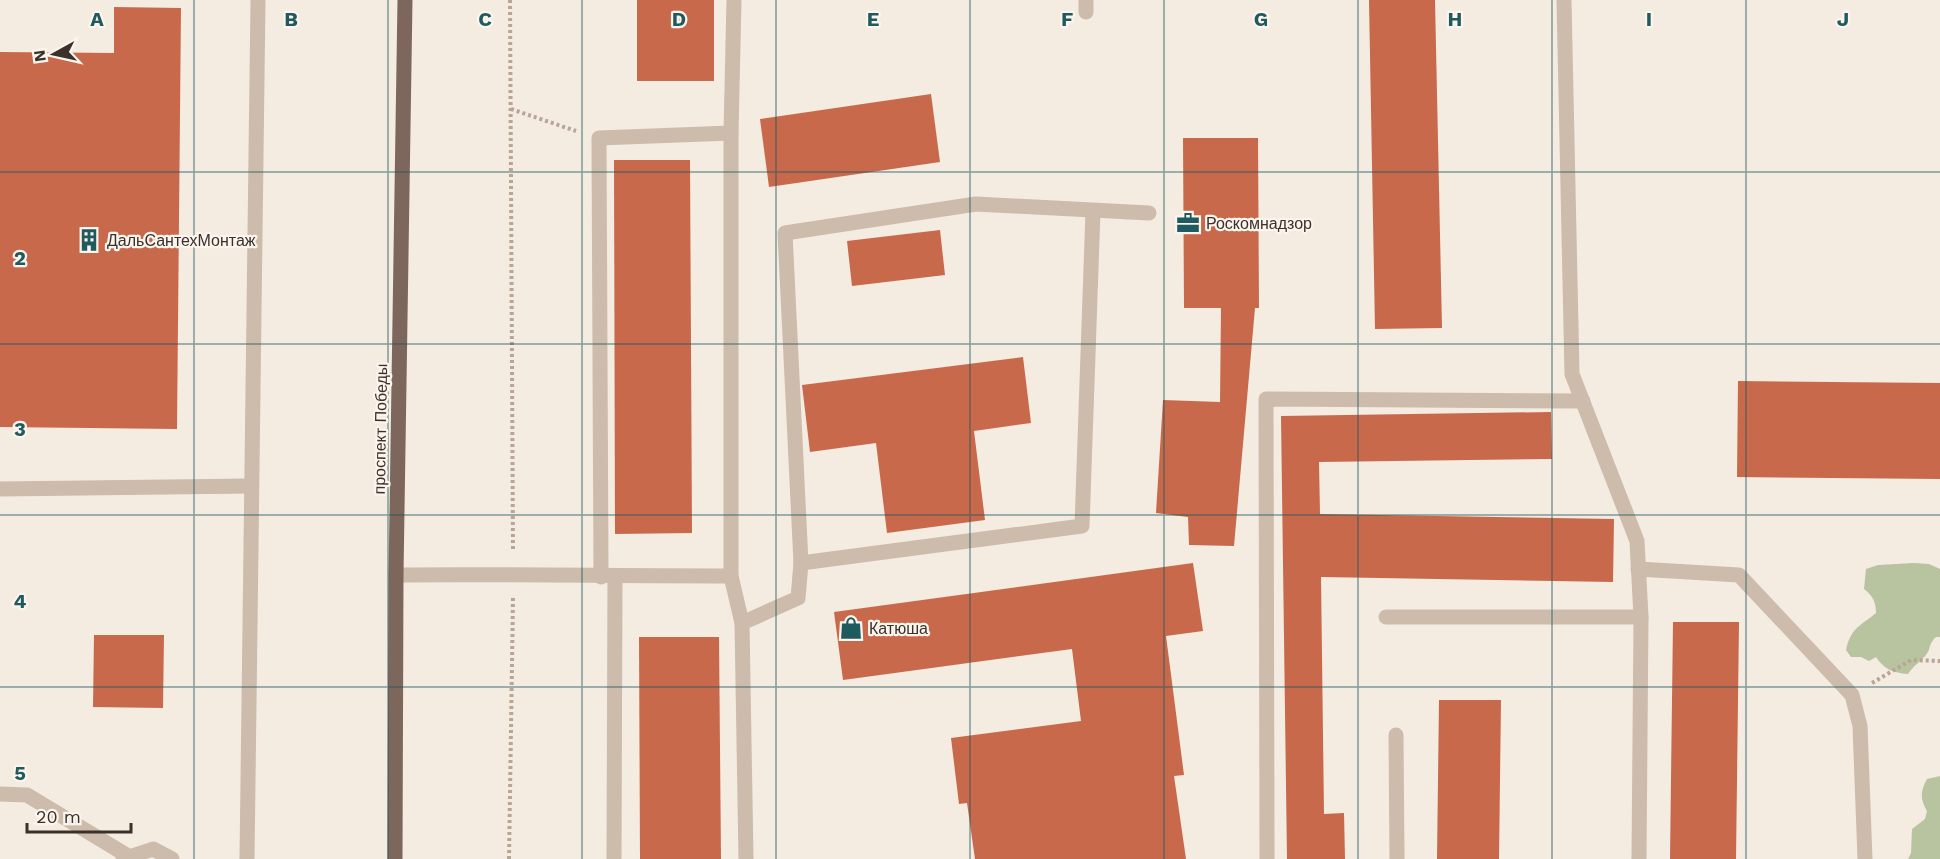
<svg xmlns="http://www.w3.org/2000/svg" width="1940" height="859" font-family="'Work Sans',sans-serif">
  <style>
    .green { fill: #b8c4a0 }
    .building { fill: #c8694b }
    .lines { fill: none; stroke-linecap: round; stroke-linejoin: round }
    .path { stroke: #b9a596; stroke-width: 4; stroke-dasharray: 3 3; stroke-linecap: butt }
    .lane { stroke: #cdbbac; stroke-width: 15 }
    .primary { stroke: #7d675c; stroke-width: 15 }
    .grid { fill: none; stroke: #1f5a5e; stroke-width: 1.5; stroke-opacity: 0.55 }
    .labels { text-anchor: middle; stroke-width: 4.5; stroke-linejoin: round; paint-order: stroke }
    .poi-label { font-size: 16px; fill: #3b302b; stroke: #fbf5ee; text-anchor: start }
    .street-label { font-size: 16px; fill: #3b302b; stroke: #fbf5ee }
    .grid-label { font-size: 20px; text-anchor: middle; font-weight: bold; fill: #1f5a5e; stroke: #fbf5ee; stroke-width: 4.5; stroke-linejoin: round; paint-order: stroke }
  </style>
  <rect width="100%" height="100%" fill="#f4ebe1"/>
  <g class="green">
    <path d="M1914 563 1929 564 1940 569V637H1936C1928 644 1931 649 1926 655 1920 662 1913 666 1908 674 1893 673 1884 669 1876 657L1869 661 1861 657H1851L1846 650C1851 628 1859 627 1876 613 1876 602 1873 596 1864 589L1866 569 1878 565Z"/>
    <path d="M1940 776V859H1908L1911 853 1912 829 1925 819 1927 811C1920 799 1920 792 1927 779Z"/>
  </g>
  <g class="building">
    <rect x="637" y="0" width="77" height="81"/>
    <polygon points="1369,0 1435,0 1442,328 1375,329"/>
    <polygon points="114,7 181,8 177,429 0,427 0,52 114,53"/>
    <polygon points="931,94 940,162 769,187 760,119"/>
    <polygon points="1183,138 1258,138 1259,308 1255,308 1234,546 1189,545 1188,517 1156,513 1163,400 1220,402 1221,308 1184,308"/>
    <polygon points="614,160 690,160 692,533 615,534"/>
    <polygon points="940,230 945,275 852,286 847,241"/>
    <polygon points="1023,357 1031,423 974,431 985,520 887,533 876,443 810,452 802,385"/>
    <polygon points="1738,381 1940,383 1940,479 1737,477"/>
    <polygon points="1551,412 1552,459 1319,462 1320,514 1614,519 1613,582 1321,577 1324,814 1344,813 1345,859 1287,859 1281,416"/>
    <polygon points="1193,563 1203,631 1166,636 1184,775 1174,776 1186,859 975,859 967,803 959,804 951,738 1081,721 1072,649 843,680 834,612"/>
    <polygon points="1673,622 1739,622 1736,859 1670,859"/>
    <polygon points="94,635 164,635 163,708 93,707"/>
    <polygon points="639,637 719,637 721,859 640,859"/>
    <polygon points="1439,700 1501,700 1499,859 1437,859"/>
  </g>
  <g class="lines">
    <g class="path">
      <polyline points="510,0 513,551"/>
      <polyline points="511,109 576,131"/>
      <polyline points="1872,683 1911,660 1940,661"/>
      <polyline points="509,859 513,598"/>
    </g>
    <g class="lane">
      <polyline points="734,0 731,133 731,576 742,623 746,859"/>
      <polyline points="1086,0 1086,12"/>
      <polyline points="1564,0 1572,374 1637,541 1641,617"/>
      <polyline points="0,489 250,486"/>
      <polyline points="801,563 785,233 976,204 1149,213"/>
      <polyline points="1638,569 1739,575 1852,695 1860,726 1865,859"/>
      <path d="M396 575C508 574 619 576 731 576"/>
      <polyline points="601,577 599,138 731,133"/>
      <polyline points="1386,617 1641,617 1639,859"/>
      <polyline points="742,623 798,598 801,563 1082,526 1093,211"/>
      <polyline points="1396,735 1397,859"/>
      <polyline points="0,794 27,795 128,856"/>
      <polyline points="123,859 153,849 172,859"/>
      <polyline points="247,859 258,0"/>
      <polyline points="614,859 615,576"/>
      <polyline points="1267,859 1266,399 1583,401"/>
    </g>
    <polyline class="primary" points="395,859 396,575 405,0"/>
  </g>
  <path class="grid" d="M194 0V859M388 0V859M582 0V859M776 0V859M970 0V859M1164 0V859M1358 0V859M1552 0V859M1746 0V859M0 172H1940M0 344H1940M0 515H1940M0 687H1940"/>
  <defs>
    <g id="office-bare" transform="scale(1.8)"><path d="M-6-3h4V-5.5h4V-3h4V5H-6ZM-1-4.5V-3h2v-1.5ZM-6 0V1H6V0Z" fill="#1f5a5e" stroke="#fbf5ee" stroke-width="2.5" paint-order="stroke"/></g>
    <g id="building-bare" transform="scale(1.8)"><path d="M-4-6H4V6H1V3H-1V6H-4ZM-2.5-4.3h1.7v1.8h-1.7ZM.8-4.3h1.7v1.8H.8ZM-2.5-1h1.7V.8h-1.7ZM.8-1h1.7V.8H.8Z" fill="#1f5a5e" stroke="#fbf5ee" stroke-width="2.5" paint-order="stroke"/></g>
    <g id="shop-bare" transform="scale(1.8)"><path d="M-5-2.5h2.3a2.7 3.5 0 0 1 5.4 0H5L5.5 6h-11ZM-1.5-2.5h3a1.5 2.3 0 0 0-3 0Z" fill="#1f5a5e" stroke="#fbf5ee" stroke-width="2.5" paint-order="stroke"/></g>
  </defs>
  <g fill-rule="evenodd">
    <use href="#office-bare" x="1188" y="223"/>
    <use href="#building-bare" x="89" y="240"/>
    <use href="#shop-bare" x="851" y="628"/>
  </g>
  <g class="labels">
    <g class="poi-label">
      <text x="1206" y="229">Роскомнадзор</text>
      <text x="107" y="246">ДальСантехМонтаж</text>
      <text x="869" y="634">Катюша</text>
    </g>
    <g class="street-label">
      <text transform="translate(380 429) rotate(-89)" y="6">проспект Победы</text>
    </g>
  </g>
  <g class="grid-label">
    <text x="97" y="26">A</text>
    <text x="291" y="26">B</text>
    <text x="485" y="26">C</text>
    <text x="679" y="26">D</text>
    <text x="873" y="26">E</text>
    <text x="1067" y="26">F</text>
    <text x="1261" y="26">G</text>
    <text x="1455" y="26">H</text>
    <text x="1649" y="26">I</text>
    <text x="1843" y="26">J</text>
    <text x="20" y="265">2</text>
    <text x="20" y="436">3</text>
    <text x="20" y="608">4</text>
    <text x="20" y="780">5</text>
  </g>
  <g transform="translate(54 54) rotate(262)" stroke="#fbf5ee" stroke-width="4.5" paint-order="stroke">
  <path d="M0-4.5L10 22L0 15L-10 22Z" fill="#3b302b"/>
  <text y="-9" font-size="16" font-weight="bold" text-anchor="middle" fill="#3b302b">N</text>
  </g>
  <path d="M27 823v9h104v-9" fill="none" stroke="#3b302b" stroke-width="3"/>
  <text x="36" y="823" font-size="18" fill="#3b302b" stroke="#fbf5ee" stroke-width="4.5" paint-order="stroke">20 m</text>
</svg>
